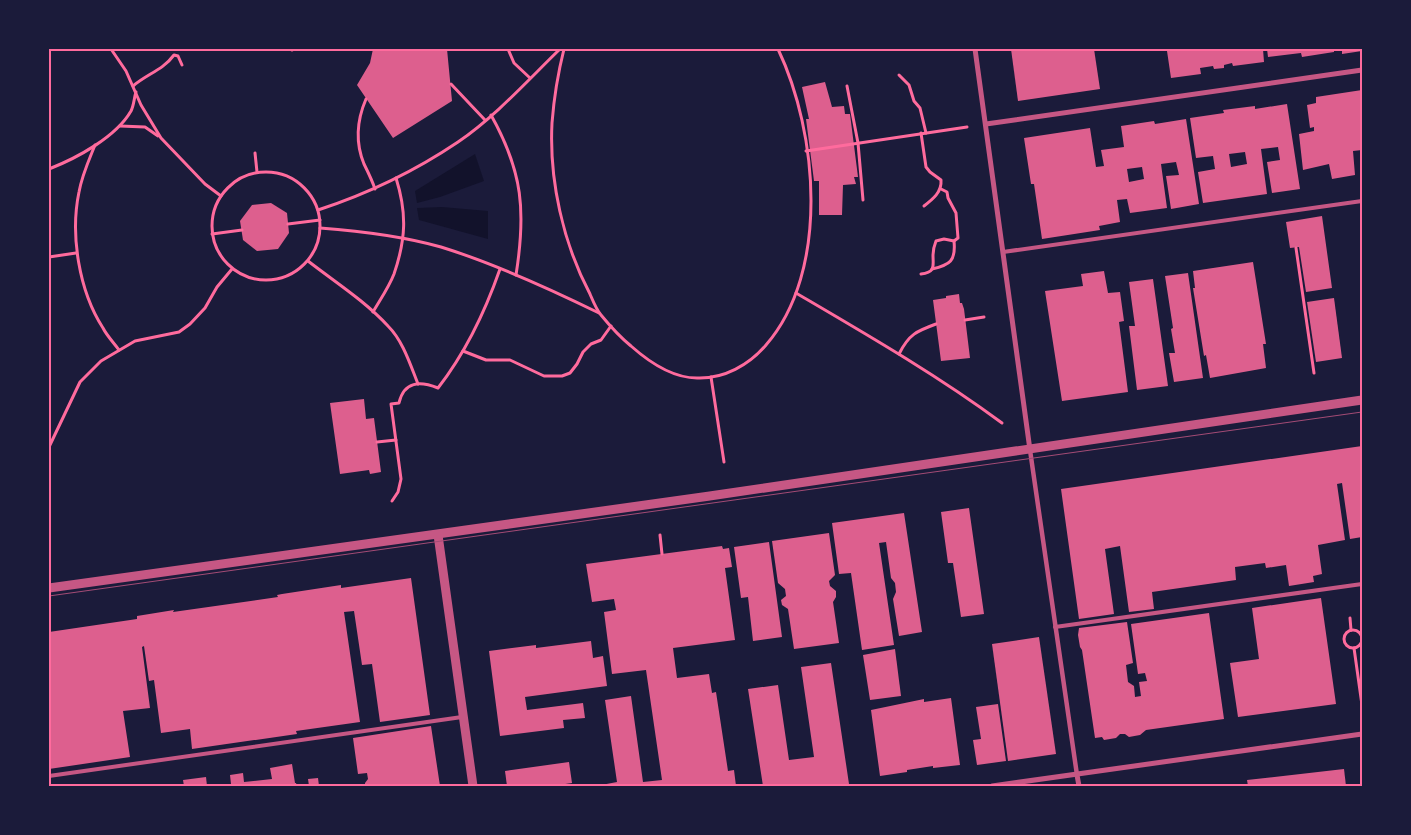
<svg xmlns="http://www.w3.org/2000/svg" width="1411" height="835" font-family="'Nunito Sans',sans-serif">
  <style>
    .water { fill: #12122b }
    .building { fill: #dd5f8e; fill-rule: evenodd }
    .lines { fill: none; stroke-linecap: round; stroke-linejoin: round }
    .path { stroke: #ff6b9d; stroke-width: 3 }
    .service { stroke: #c65784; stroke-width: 4 }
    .pedestrian { stroke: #c65784; stroke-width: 4.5 }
    .minor { stroke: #c65784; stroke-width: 5 }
    .tertiary { stroke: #c65784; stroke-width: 9 }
    .tram { stroke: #a44b75; stroke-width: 1 }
    .neatline { fill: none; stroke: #ff6b9d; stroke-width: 2 }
  </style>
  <rect width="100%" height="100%" fill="#1b1b3a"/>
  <g class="water">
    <polygon points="475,154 484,181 440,197 417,203 415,191"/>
    <polygon points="442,207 488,211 488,239 419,220 417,208"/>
  </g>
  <g class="building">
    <polygon points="373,49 447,49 452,101 393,138 357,85 370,63"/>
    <polygon points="1011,49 1094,49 1100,89 1018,101"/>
    <polygon points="1173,49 1263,49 1264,62 1233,66 1232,63 1224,65 1224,68 1214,69 1213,66 1200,68 1201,74 1171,78 1167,51"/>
    <polygon points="1267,49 1334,49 1334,52 1302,57 1301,53 1268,57"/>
    <polygon points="1342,49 1362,49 1362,51 1342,54"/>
    <polygon points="825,82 832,107 844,106 845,114 850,114 858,177 854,177 856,184 843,185 842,215 819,215 819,181 814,181 806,119 809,119 802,87"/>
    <polygon points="1362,90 1362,150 1353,151 1355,175 1332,179 1329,164 1303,170 1299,134 1314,131 1314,127 1310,128 1307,105 1316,103 1316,97"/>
    <path d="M1287 104 1300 189 1272 193 1267 162 1280 160 1278 147 1261 149 1267 194 1203 203 1198 172 1215 169 1213 156 1196 158 1190 118 1224 113 1223 110 1255 106V109ZM1245 152 1247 164 1231 167 1229 154Z"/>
    <path d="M1186 119 1199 204 1171 209 1166 176 1179 175 1176 162 1161 164 1167 208 1130 213 1127 199 1117 200 1120 222 1099 226 1100 230 1042 239 1034 184H1031L1024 138 1090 128 1096 167 1104 166 1101 150 1124 147 1121 126 1154 121 1155 124ZM1142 167 1144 179 1129 182 1127 169Z"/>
    <polygon points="271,203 287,213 289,233 278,249 257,251 243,240 240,221 252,205"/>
    <polygon points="1322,216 1332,288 1306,292 1299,247 1290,248 1286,222"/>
    <polygon points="1253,262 1266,344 1263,344 1266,368 1210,378 1206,355 1204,356 1193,288 1195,288 1193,271"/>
    <polygon points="1104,271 1108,293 1120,292 1124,321 1119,322 1128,392 1062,401 1045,291 1083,286 1081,274"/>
    <polygon points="1188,273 1203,378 1174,382 1169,353 1175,353 1171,329 1173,328 1165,276"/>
    <polygon points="1153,279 1168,386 1137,390 1129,326 1135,326 1129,282"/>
    <polygon points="959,294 960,303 962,303 964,309 970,358 941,361 933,300 946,298 946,296"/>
    <polygon points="1334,298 1342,358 1316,362 1307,302"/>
    <polygon points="364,399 366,419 374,418 381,472 370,474 369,470 340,474 330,403"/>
    <polygon points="1362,446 1362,537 1350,539 1342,483 1337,484 1345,540 1318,545 1322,574 1313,576 1314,582 1289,586 1286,565 1266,568 1265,563 1235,567 1236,580 1152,592 1154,609 1129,612 1120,546 1105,549 1114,614 1079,619 1061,489"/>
    <polygon points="969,508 984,614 961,617 953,563 948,563 941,512"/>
    <polygon points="904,513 922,632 899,636 893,599 896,592 895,583 891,578 886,542 879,543 894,645 862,650 851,573 839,574 832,523"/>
    <polygon points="829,533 835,575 829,581 830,586 836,591 836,597 833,602 839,643 794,649 788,609 782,605 781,600 786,596 785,589 778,583 772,541"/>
    <polygon points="769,542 782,637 753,641 748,597 741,598 734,547"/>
    <polygon points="722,546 723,549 729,548 732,567 725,568 735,640 673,648 677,678 709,674 712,693 716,692 728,771 734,770 736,786 596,786 617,782 605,700 631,696 643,782 662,780 646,670 612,674 604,612 616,610 614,599 592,602 586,564"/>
    <polygon points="411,578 430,715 380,722 372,664 362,665 354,611 344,612 360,722 296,731 297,734 192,749 190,729 161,733 154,680 149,681 144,646 142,647 150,708 123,711 130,757 49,769 49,632 137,619 137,616 174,610 173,612 278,597 277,595 282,594 341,585 341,588"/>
    <polygon points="1321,598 1336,704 1238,717 1230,663 1259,659 1252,608"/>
    <polygon points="1209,613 1224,719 1146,730 1140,735 1129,737 1125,734 1120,734 1116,738 1104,740 1102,737 1095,738 1082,650 1080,647 1078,635 1079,628 1127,622 1133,663 1126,665 1128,682 1134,686 1135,697 1141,696 1139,682 1147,681 1145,673 1138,674 1131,624"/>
    <polygon points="1039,637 1056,754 1008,761 992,644"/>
    <polygon points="591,641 593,658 603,656 607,686 525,697 527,710 583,703 585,718 563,720 564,728 500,736 489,651 536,645 536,648"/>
    <polygon points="895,649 901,696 870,700 863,655"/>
    <polygon points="831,663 849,784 834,786 763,786 748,689 778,685 789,760 814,757 801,667"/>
    <polygon points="951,698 960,765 933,768 933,766 907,770 907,772 880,776 871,710 924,699 924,702"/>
    <polygon points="998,704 1006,761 977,765 973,740 981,739 976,707"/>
    <polygon points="431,726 440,786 365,786 365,783 368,779 367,773 358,774 353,738"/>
    <polygon points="569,762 572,783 552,786 507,786 505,771"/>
    <polygon points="292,764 295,783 296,783 297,786 223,786 231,784 230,775 243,773 244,782 272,779 270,768"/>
    <polygon points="1344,769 1346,786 1248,786 1247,780"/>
    <polygon points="206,777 207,786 184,786 183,780"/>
    <polygon points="318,778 319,786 309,786 308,779"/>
  </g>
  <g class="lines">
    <g class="path">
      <polyline points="111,49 126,71 141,105 161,138 205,184 221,196"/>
      <polyline points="508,49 514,63 530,78"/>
      <path d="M564 49C558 73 554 97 552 123 549 180 563 243 590 294 593 301 596 309 601 315 610 326 620 337 631 346 649 362 672 378 697 378 724 379 749 365 766 345 830 271 818 133 778 49"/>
      <polyline points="292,50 292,49"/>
      <polyline points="899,75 909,85 914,101 920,108 926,133"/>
      <polyline points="451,84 485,120"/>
      <path d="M133 86C147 74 163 70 174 55L178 56 182 65"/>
      <polyline points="847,86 858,143 863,200"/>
      <path d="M366 99C357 120 355 142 364 164 368 172 372 180 375 189"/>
      <path d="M491 115C523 172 526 212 516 275"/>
      <polyline points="120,126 145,127 158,136"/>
      <path d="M921 133 926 167 930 172 941 180C942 192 933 199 924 206"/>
      <path d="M95 145C89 160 82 175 79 192 70 235 79 291 103 328 107 336 114 343 119 350"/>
      <polyline points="806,151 967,127"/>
      <polyline points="255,153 257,172"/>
      <path d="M49 169C77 158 116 137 131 111 134 105 134 98 136 92"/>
      <circle cx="266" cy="226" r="54"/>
      <path d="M318 210C367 194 415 171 458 142 496 116 527 81 560 49"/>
      <polyline points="288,224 320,220"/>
      <path d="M320 228C360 231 402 236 441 247 496 264 548 288 599 313"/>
      <polyline points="212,234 242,230"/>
      <polyline points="1296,248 1314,373"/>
      <polyline points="49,257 76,253"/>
      <path d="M308 261C335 282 365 301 388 326 403 341 410 364 418 384"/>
      <path d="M932 269C950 265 956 261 954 241"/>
      <path d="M921 274C936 272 933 266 933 255 933 250 934 246 936 241L944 239 954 241 958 238 956 213 948 198 947 192 941 189"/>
      <path d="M796 293C866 334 937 375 1002 423"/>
      <path d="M373 312C380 300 389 287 394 274 406 239 407 213 396 178"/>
      <polyline points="965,320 984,317"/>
      <polyline points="463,351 486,360 510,360 544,376 562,376 570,373 577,364 583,352 591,344 601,340 611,326"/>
      <path d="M899 354C909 334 917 331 936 324"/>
      <polyline points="711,377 724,462"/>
      <polyline points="377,442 396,440"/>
      <polyline points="49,447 80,382 101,361 135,341 179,332 190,324 205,308 217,287 232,269"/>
      <path d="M392 501 398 492 401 479 391 404 399 403C404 381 420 381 438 388 466 352 485 312 500 269"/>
      <polyline points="660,535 662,554"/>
      <polyline points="1350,618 1351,630"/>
      <circle cx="1353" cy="639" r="9"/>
      <polyline points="1354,648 1362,705"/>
    </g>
    <g class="service">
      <polyline points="1003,252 1362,201"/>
      <polyline points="1055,627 1362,584"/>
      <polyline points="49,776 462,717"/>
    </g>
    <polyline class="pedestrian" points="1030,450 1077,775"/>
    <g class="minor">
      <polyline points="975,49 1030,450"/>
      <polyline points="986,124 1362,70"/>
      <polyline points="1077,775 1079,786"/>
      <polyline points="992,786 1362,734"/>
    </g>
    <g class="tertiary">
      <polyline points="438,535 473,786"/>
      <path d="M49 588C487 529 925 466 1362 400"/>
    </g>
    <polyline class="tram" points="49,596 1362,412"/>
  </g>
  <rect width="1411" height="835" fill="none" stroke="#1b1b3a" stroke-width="100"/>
  <rect x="50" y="50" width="1311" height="735" class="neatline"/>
</svg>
